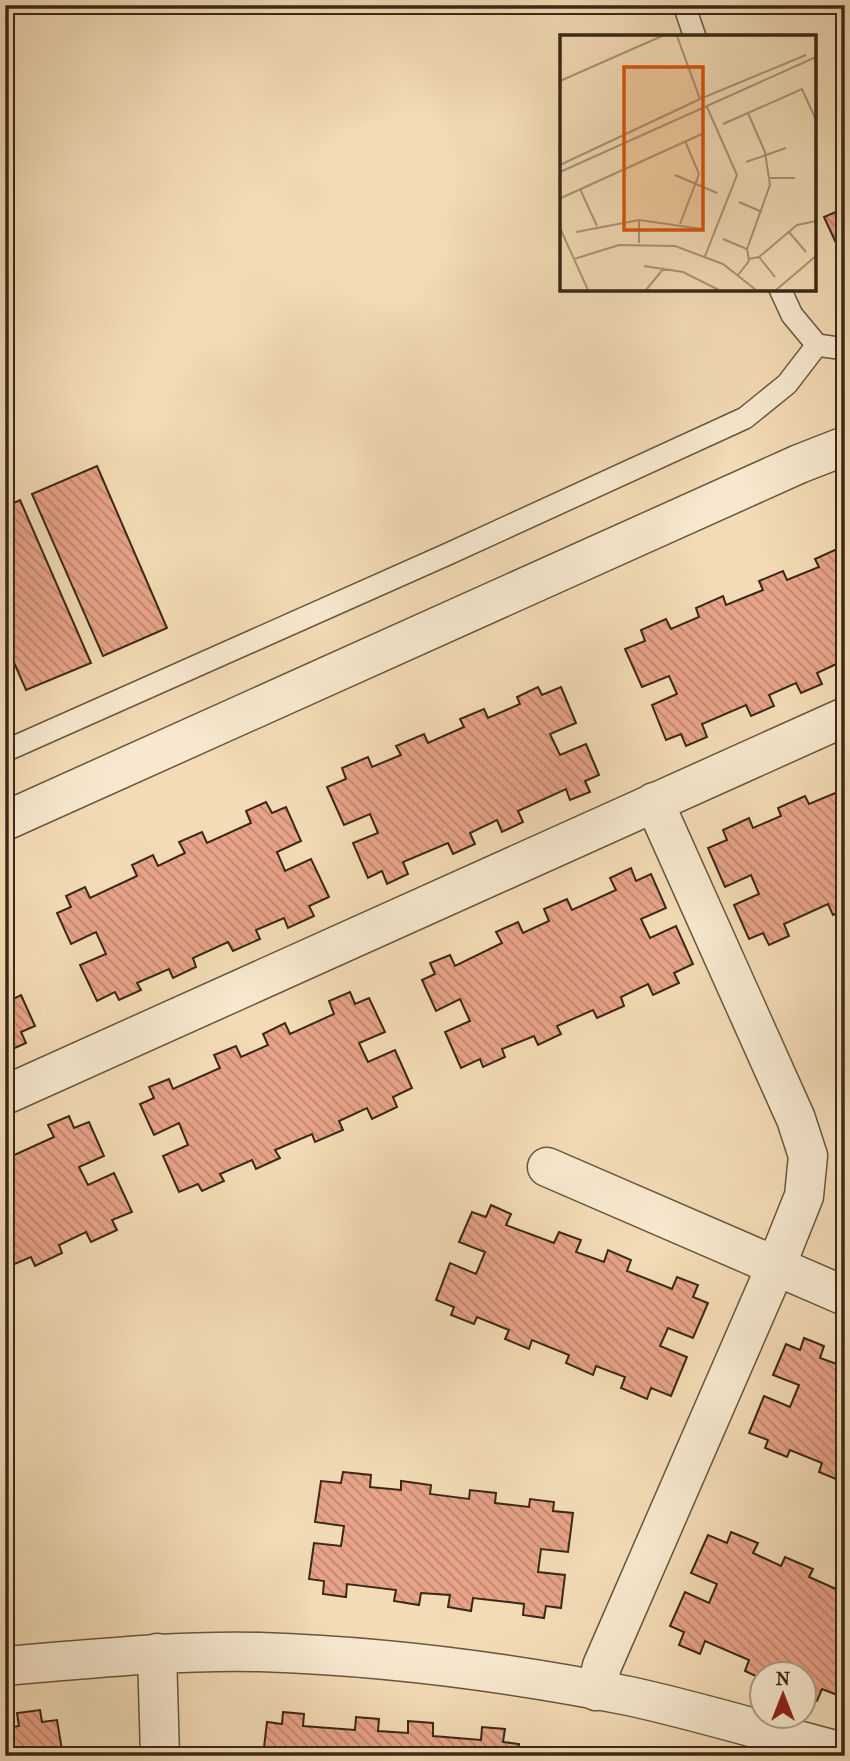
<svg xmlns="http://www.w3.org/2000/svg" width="850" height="1761" font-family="'IM FELL French Canon',serif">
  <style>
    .building { fill: url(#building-back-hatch); stroke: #3a2817; stroke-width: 2 }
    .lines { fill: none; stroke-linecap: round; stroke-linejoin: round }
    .lane-casing { stroke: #68553e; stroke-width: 24 }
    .street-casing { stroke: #68553e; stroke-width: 41 }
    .lane { stroke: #f7e8cf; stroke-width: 21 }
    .street { stroke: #f7e8cf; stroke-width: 38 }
    .inset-road { fill: none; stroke: #a89376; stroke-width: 2 }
    .view { fill: #d7540d; fill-opacity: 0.15; stroke: #d7540d; stroke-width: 3.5 }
    .inset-edge { fill: none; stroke: #3a2817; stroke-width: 3.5 }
  </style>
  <defs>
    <pattern id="building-back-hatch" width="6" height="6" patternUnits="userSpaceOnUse" patternTransform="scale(1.75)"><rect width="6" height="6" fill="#e8a388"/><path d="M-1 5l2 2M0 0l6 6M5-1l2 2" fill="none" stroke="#bd856e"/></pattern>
  </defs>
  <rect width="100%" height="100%" fill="#f2dbb5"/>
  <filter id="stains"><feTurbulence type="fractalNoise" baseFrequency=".00286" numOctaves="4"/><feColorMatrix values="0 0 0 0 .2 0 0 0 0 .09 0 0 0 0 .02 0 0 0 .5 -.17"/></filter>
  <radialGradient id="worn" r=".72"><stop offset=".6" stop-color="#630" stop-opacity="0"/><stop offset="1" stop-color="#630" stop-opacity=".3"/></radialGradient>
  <g class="building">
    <polygon points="845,208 845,257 843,258 824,217"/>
    <polygon points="97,466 167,628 103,656 32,494"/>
    <polygon points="20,500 91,663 26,690 5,642 5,507"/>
    <polygon points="837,549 841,557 845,555 845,660 817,673 822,684 801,693 796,683 769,695 774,706 751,716 746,705 702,724 707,737 686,746 681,734 666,740 652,705 677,694 669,676 642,687 625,649 645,641 641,630 666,619 671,629 699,617 696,608 723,596 726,605 763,590 759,581 783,571 787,580 819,567 815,559"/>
    <polygon points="538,687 542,695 561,687 576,723 550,734 560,755 586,744 599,775 585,781 590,792 570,800 566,789 518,811 523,822 502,832 497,820 470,833 475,844 453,854 448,843 403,862 408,874 387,884 382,871 368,878 353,843 378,833 370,814 344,825 327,787 346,779 342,768 368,757 372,767 401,755 396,746 424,734 428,743 464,727 460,719 484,709 488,718 520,704 517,697"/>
    <polygon points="845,789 845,910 833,915 828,904 784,924 789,936 769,945 763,933 749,939 734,905 759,894 751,875 725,887 708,848 727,840 723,830 749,818 753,828 781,816 778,808 805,796 809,804"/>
    <polygon points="266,802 272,813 286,807 301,841 277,852 285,871 311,859 329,897 309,906 314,916 288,928 284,918 256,930 260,939 233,951 228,942 193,958 196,967 173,978 169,969 137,983 141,990 119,1000 115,992 97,1001 80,965 106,954 96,932 71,944 57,913 71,907 66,896 85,887 90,898 137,876 132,865 153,855 158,866 185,853 179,842 202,832 207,843 251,823 246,811"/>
    <polygon points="631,868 636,881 651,874 666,908 641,919 650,938 676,926 693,964 674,973 679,983 653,995 648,984 621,997 624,1006 597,1018 593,1010 557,1026 561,1034 538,1045 534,1036 502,1049 505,1057 483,1067 480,1059 461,1068 445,1032 470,1021 460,999 436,1011 422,980 435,974 430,963 450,955 455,966 502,943 496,932 518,922 523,933 549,921 544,909 567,899 572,910 616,890 610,878"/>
    <polygon points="350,992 355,1004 369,998 385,1032 359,1043 368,1062 395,1050 412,1088 393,1097 397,1107 372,1119 367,1108 339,1121 343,1130 315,1142 312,1134 275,1150 280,1158 256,1169 252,1160 220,1174 224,1181 202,1191 198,1184 179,1192 163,1156 188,1145 179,1123 154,1135 140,1104 154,1098 149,1087 169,1079 173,1089 220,1068 214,1055 236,1046 241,1057 268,1045 263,1034 285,1023 290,1034 334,1014 329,1001"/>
    <polygon points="21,995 35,1026 21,1032 26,1043 6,1052 5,1003"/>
    <polygon points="69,1116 74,1128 89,1122 104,1156 79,1167 88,1185 114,1173 132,1212 112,1220 117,1230 91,1242 86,1232 59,1245 62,1253 35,1266 31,1257 5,1268 5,1148 10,1157 54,1137 48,1125"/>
    <polygon points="491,1205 511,1214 506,1225 554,1243 559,1232 581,1240 576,1252 604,1262 608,1250 631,1260 627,1271 672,1289 677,1277 698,1285 693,1297 708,1303 693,1338 668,1328 660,1346 687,1357 671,1396 651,1388 647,1399 621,1388 625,1377 596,1366 593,1375 566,1363 569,1355 532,1340 529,1349 505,1339 509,1330 477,1317 474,1324 451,1315 454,1307 436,1300 450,1263 476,1274 485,1252 459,1242 472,1212 486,1217"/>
    <polygon points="804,1338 824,1346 820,1358 845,1367 843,1482 819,1472 822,1463 790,1450 787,1457 765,1448 768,1440 749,1433 764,1396 790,1407 799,1385 773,1375 786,1344 800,1350"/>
    <polygon points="343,1472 371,1475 370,1487 401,1490 401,1481 431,1485 430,1494 469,1499 470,1490 496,1493 495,1503 529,1507 530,1499 554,1502 553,1511 573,1513 568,1552 541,1549 538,1572 565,1575 561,1608 546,1606 544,1618 523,1615 524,1604 473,1598 471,1611 448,1607 450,1595 421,1593 419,1605 394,1601 396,1590 347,1584 346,1597 323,1594 324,1581 309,1579 314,1543 341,1546 344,1526 315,1522 321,1481 341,1483"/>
    <polygon points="731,1532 758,1543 753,1553 781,1566 785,1557 813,1569 809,1577 845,1593 845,1698 822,1689 817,1701 804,1695 804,1674 783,1674 773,1669 771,1674 762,1674 762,1679 745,1671 749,1660 705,1641 700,1654 679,1645 684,1632 670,1626 685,1592 709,1603 717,1584 691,1573 708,1535 727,1543"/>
    <polygon points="40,1710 42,1722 57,1720 63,1756 5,1756 5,1728 19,1726 17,1713"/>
    <polygon points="283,1712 304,1714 303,1726 355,1730 356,1717 379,1719 378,1731 408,1733 408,1721 433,1723 433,1736 481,1740 482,1727 505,1729 503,1742 519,1744 518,1756 263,1756 267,1722 282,1724"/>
  </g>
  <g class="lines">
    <g class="lane-casing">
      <g id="lane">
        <polyline points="684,5 695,37"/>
        <polyline points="780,289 792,315 817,345 845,349"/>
        <polyline points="5,751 448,554 745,418 787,384 817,345"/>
      </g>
    </g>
    <g class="street-casing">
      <g id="street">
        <polyline points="5,821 799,464 845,446"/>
        <polyline points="5,1095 845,717"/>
        <polyline points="547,1167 845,1296"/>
        <polyline points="157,1653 160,1756"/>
        <path d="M5 1666C90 1659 175 1650 260 1652 383 1656 508 1672 629 1696 698 1711 766 1732 835 1750"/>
        <polyline points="596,1691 602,1666 776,1266 804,1196 808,1156 796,1119 654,802"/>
      </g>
    </g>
    <use href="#lane" class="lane"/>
    <use href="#street" class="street"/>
  </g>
  <g transform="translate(560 35)">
    <rect width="256" height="256" fill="#f2dbb5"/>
    <path class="inset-road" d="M117 1 140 64 246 20M0 46 102 1M163 89 242 54 256 85M186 127 226 113M0 130 140 64M0 137 256 22M115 140 157 158M210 143H235M20 154 37 191M1 163 144 98M179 167 202 177M79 185V208M120 189 139 139 125 106M0 193 28 255M16 197 79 185 142 194M229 197 246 217M163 204 187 214M145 221 177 140 147 72M199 222 215 242M14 224 59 210 115 211 163 229 196 255M188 224 199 222 237 190 256 186M84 231 123 237 159 255M178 240 189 226 187 214 210 150 205 117 188 78M86 255 104 233M216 255 256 221"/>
    <path class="view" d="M64 32H143V195H64Z"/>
    <rect width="256" height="256" class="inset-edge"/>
  </g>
  <rect width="850" height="1761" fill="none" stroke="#f2dbb5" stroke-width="28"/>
  <rect x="7" y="7" width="836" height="1747" fill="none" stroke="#3a2817" stroke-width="3.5"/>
  <rect x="14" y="14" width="822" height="1733" fill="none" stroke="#3a2817" stroke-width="2"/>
  <g transform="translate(783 1695)"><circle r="33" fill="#f7e8cf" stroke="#ab9b85" stroke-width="2"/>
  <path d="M0-5L12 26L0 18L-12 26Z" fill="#8f2418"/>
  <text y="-10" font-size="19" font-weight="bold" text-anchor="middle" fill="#3a2817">N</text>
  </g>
  <rect width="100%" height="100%" filter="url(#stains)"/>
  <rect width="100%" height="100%" fill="url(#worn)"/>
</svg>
